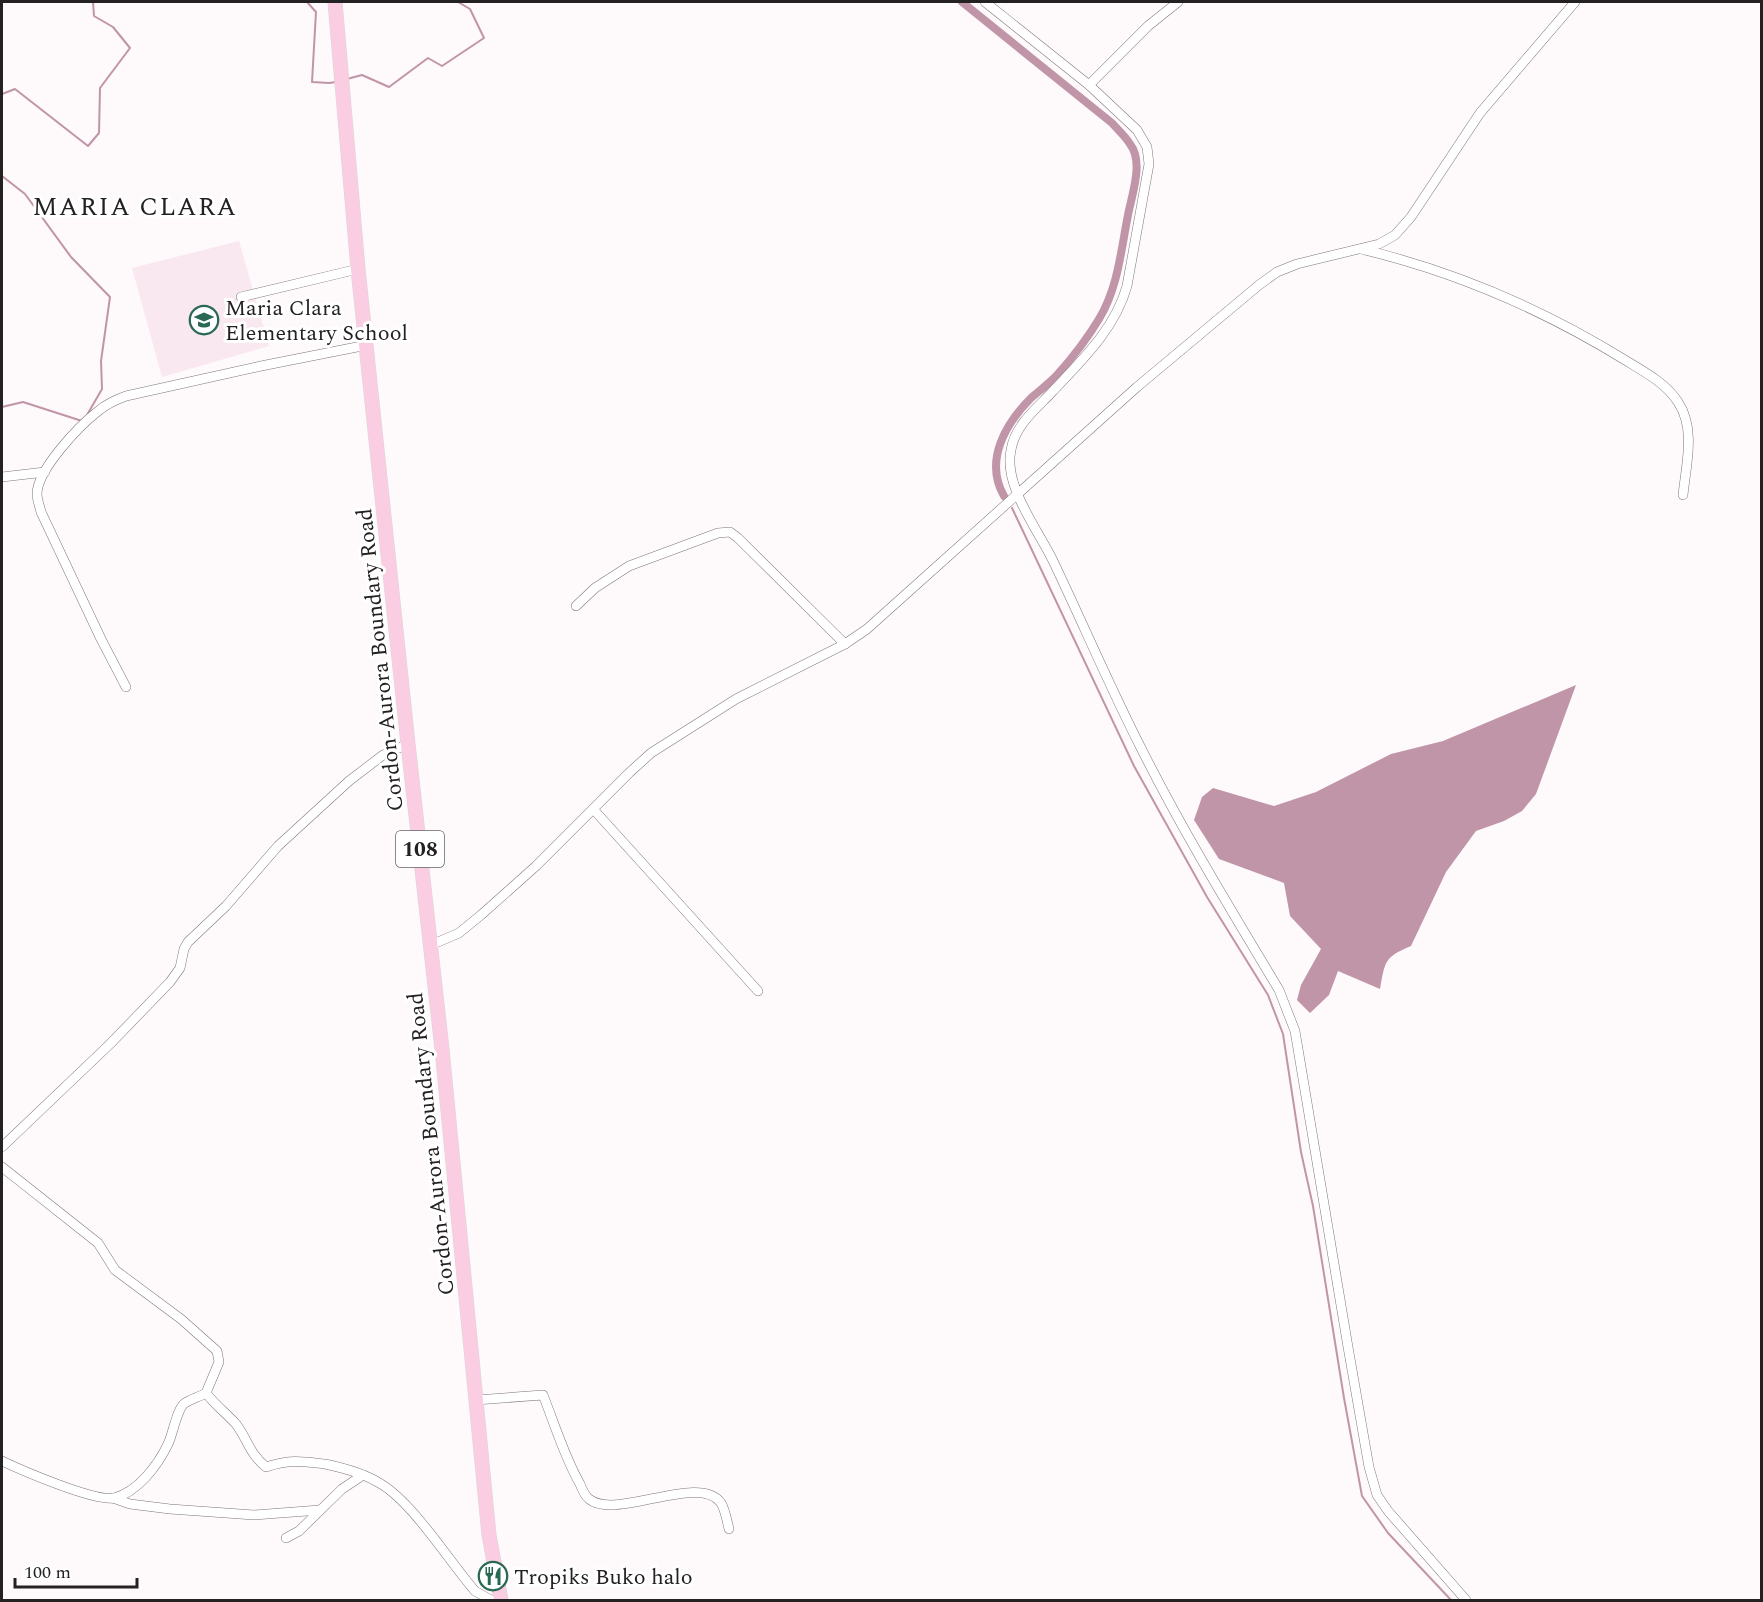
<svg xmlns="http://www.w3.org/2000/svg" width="1763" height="1602" font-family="Spectral,serif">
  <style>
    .built { fill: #f9e8ef }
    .water { fill: #c195a8 }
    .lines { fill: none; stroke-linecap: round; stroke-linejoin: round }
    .stream { stroke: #c195a8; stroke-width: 2 }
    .canal { stroke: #c195a8; stroke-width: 8 }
    .minor-casing { stroke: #7e7679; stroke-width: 10 }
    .primary-casing { stroke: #d8d7d7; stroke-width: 15 }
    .minor { stroke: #fff; stroke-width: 9 }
    .primary { stroke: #fbcde2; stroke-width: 14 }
    .labels { text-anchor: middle; stroke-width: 6; stroke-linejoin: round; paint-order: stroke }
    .shield { fill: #fff; stroke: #666464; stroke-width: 1.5 }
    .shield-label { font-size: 21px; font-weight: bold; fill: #242122 }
    .poi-label { font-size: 22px; fill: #242122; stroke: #fff; text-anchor: start }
    .street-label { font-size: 22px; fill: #242122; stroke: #fff }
    .quarter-label { font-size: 26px; letter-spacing: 1.5px; fill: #242122; stroke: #fff }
  </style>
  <rect width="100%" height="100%" fill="#fef9fb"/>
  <polygon class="built" points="239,241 269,346 162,377 132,268"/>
  <path class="water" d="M1576 685 1536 794 1522 811 1504 821 1476 831 1446 872 1411 946C1384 957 1385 962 1380 989L1338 971 1329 995 1310 1013 1297 1000 1301 985 1321 949 1290 916 1284 883 1219 859 1194 820 1202 797 1213 788 1274 806 1316 792 1391 754 1443 741Z"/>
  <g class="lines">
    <g class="stream">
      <polyline points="307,2 316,12 312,82 329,83 336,82"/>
      <polyline points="347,79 362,75 389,87 428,58 442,66 484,38 470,9 458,2"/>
      <polyline points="2,94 15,89 88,146 99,133 100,88 130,48 113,27 94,16 93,2"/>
      <polyline points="2,176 25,194 71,257 110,297 101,361 102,389 87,415"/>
      <polyline points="2,407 23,402 82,421"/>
      <polyline points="1012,508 1134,766 1207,897 1268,995 1283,1034 1301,1152 1313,1206 1344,1398 1362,1496 1388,1533 1451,1600"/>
    </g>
    <path class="canal" d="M962 2 1112 123C1118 130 1125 136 1130 144 1144 162 1132 194 1128 215 1121 250 1118 288 1099 319 1087 339 1073 357 1058 374 1050 383 1040 390 1031 398 1005 424 984 461 1004 496"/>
    <g class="minor-casing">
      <g id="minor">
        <path d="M985 2 1089 85 1137 130 1147 147 1149 164 1127 286C1115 329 1082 360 1052 392 1036 409 1015 425 1011 450 1003 487 1040 532 1055 565 1084 626 1110 687 1140 746 1182 830 1231 910 1279 990L1295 1031 1348 1347 1369 1467 1377 1495 1388 1511 1466 1600"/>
        <polyline points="1089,85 1148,26 1178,2"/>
        <path d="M1361 249C1453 271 1544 310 1625 360 1643 371 1666 383 1678 402 1696 429 1686 465 1683 495"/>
        <polyline points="241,297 358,269"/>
        <polyline points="2,477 45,472"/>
        <polyline points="576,606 595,588 629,566 718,533 730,532 738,538 845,644"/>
        <path d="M126 687 101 639 41 512C40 507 37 500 37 494 37 470 79 426 97 412 106 404 115 400 126 396L261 366 367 345"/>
        <polyline points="594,810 758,991"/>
        <polyline points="431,945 459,933 481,915 536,866 629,773 651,753 736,699 845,644 867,629 1137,387 1259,285 1277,272 1297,264 1379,244 1395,235 1411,217 1480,113 1575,2"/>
        <polyline points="2,1147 110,1044 170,982 180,968 184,949 188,942 226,906 278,846 349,781 383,755 408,744"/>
        <path d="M2 1167 98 1243 115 1270 181 1319 217 1351 219 1362 206 1393C199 1397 191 1399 185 1403 177 1408 173 1434 168 1444 158 1465 138 1492 114 1498 95 1502 21 1470 2 1461"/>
        <path d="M206 1393C215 1405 226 1413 236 1424 248 1440 249 1453 266 1467 289 1459 301 1461 325 1464 344 1468 364 1473 381 1484 413 1503 449 1561 475 1591L491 1600"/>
        <path d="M476 1400 543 1395C555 1425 564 1456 580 1484 582 1489 585 1496 589 1499 616 1521 700 1472 721 1503 725 1509 727 1521 729 1529"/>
        <polyline points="113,1498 130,1504 170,1509 254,1515 320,1510"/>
        <polyline points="286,1538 299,1531 342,1489 363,1475"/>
      </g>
    </g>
    <g class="primary-casing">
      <polyline id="primary" points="335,2 358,269 408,744 442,1049 489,1535 501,1600"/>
    </g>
    <use href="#minor" class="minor"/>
    <use href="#primary" class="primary"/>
  </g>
  <defs>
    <g id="school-ring" transform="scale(1.5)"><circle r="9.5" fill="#fff" stroke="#286855" stroke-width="1.5"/><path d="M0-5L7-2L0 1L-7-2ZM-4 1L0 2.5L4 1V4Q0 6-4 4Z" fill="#286855"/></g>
    <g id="restaurant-ring" transform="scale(1.5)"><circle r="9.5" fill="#fff" stroke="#286855" stroke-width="1.5"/><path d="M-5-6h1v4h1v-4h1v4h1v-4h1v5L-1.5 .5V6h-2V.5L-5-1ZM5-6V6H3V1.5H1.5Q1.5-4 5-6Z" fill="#286855"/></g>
  </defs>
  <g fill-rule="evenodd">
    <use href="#school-ring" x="204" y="320"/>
    <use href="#restaurant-ring" x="493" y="1576"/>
  </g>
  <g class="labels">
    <rect class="shield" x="396" y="831" width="48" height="36" rx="4.5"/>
    <g class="shield-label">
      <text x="420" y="856">108</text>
    </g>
    <g class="poi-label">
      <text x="225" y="315">Maria Clara<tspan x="225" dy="25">Elementary School</tspan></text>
      <text x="514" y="1584">Tropiks Buko halo</text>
    </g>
    <g class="street-label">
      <text transform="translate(379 660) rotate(-96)" y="8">Cordon-Aurora Boundary Road</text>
      <text transform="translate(430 1144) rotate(-96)" y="8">Cordon-Aurora Boundary Road</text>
    </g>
    <g class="quarter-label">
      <text x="135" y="215">MARIA CLARA</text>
    </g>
  </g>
  <rect width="1763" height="1602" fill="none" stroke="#242122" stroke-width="6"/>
  <path d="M15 1578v9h122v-9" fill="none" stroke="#242122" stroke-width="3"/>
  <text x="24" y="1578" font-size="18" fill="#242122" stroke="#ffffff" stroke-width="4.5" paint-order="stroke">100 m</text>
</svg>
